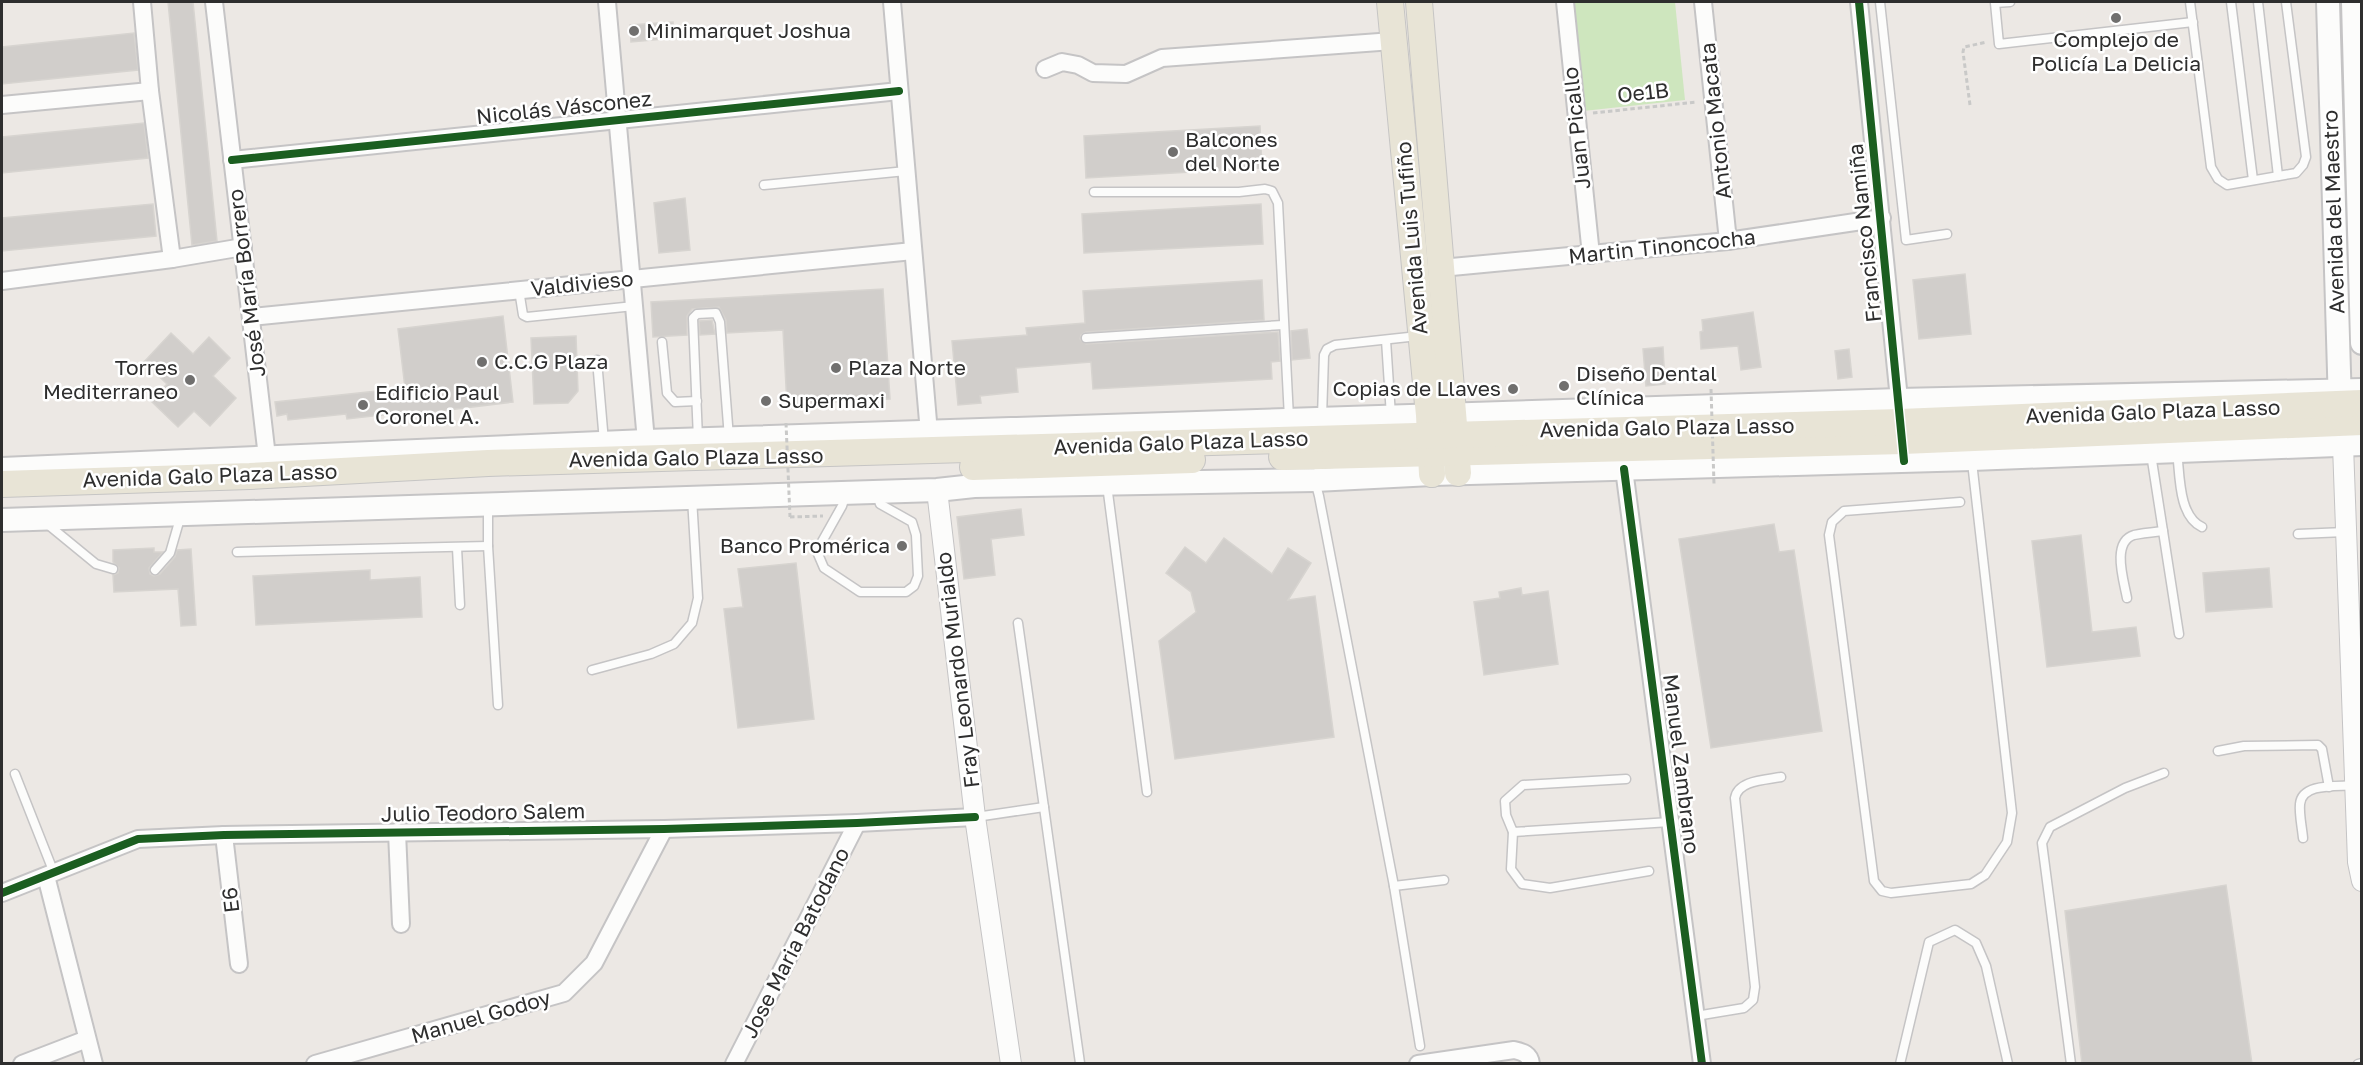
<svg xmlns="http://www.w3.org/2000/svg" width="2363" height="1065" font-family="'Golos Text',sans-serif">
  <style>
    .green { fill: #cee6be }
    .building { fill: #d1cecb; stroke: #d7d4d0; stroke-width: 1.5 }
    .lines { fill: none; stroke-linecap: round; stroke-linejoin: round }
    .service-casing { stroke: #c5c4c5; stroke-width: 11 }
    .minor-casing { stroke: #c5c4c5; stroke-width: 20 }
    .tertiary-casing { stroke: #c5c4c5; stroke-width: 22 }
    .secondary-casing { stroke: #c5c4c5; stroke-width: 26 }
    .primary-casing { stroke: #c6c5c4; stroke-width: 28 }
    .path { stroke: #c9c9c8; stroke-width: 3; stroke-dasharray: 4.5 3; stroke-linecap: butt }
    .service { stroke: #fcfcfb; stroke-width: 8 }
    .minor { stroke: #fcfcfb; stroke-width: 16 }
    .tertiary { stroke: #fcfcfb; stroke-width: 20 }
    .secondary { stroke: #fcfcfb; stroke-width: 22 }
    .primary { stroke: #e8e4d6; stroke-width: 26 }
    .path-bridge { stroke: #c9c9c8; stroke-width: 3; stroke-dasharray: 4.5 3; stroke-linecap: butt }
    .cycleway-casing { stroke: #fff; stroke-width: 11 }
    .cycleway { stroke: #1b5e20; stroke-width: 8 }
    .poi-dot { fill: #706f6e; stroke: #fff; stroke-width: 2 }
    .labels { text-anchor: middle; stroke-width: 5; stroke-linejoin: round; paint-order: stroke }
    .poi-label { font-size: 21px; fill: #2e2e2e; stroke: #fff; text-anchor: start }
    .street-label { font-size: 21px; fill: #2e2e2e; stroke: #fff }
  </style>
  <rect width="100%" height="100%" fill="#ece8e4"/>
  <polygon class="green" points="1586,2 1675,2 1685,100 1574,112 1563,4"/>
  <g class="building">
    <polygon points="168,2 193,2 217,241 192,245"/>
    <polygon points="673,22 674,38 631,42 630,25"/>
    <polygon points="134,33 138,70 2,84 2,47"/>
    <polygon points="144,123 148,158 2,173 2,137"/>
    <polygon points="1260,126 1262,168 1086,178 1084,136"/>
    <polygon points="685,198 690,250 659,253 654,203"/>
    <polygon points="153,204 156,236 2,251 2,218"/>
    <polygon points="1261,204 1263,244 1084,253 1082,214"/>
    <polygon points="1965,274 1971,334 1919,339 1913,280"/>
    <polygon points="1262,280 1264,320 1086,332 1081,335 1080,339 1086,344 1278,332 1280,361 1271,362 1272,379 1093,389 1091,362 1016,368 1018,392 980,396 981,403 958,405 952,341 1027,335 1026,328 1085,323 1083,291"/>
    <polygon points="883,289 890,399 787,405 783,330 727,333 726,320 719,307 692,309 687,316 687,335 653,337 651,302"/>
    <polygon points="1753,312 1761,367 1741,370 1738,346 1701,349 1700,332 1703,331 1702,320"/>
    <polygon points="503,316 513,402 408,415 408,412 347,419 346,414 288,420 287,414 277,416 275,402 405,388 398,329"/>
    <polygon points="712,320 715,334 700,335 699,321"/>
    <polygon points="1307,329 1310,358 1292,360 1291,331"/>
    <polygon points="171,333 193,354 209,337 230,358 213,376 236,398 210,426 194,411 178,427 151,401 167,384 144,362"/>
    <polygon points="576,336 578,391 568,403 534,404 531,338"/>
    <polygon points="1663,347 1665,384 1646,386 1643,349"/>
    <polygon points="1849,349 1852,377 1838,379 1835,351"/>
    <polygon points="1021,509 1024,535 991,539 995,575 964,579 957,517"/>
    <polygon points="1774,524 1779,552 1794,550 1822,731 1711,748 1679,539"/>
    <polygon points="2081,535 2092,632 2136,627 2140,656 2047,667 2032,541"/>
    <polygon points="1224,538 1272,574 1288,548 1311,563 1288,600 1315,596 1334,737 1175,759 1159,641 1196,612 1191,592 1166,573 1185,547 1206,563"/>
    <polygon points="154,548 154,552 163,552 149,568 150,574 154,576 160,574 175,557 177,550 191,549 196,625 181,626 178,589 114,592 113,575 118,573 119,568 113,562 113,550"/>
    <polygon points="796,563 814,719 738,728 724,609 743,607 738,569"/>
    <polygon points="2269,568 2272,607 2206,612 2203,573"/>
    <polygon points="370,570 370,580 420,577 422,617 256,625 253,576"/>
    <polygon points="1521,588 1522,595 1548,591 1558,664 1484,675 1474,602 1500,598 1499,592"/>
    <polygon points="2226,885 2252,1064 2082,1064 2065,911"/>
  </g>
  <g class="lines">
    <g class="service-casing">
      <g id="service">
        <polyline points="1880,2 1906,240 1947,234"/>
        <polyline points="2010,2 1995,3 1999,44 2193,22"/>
        <polyline points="2190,2 2211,167 2218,179 2227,185 2296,173 2303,165 2306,157 2286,2"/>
        <polyline points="2231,2 2253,180"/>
        <polyline points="2258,2 2278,176"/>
        <polyline points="764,185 906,171"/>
        <polyline points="1094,192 1239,192 1265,189 1272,191 1278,203 1289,418"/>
        <polyline points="519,290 523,315 527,317 634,306"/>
        <polyline points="1086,338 1283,325"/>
        <polyline points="1386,340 1391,416"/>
        <polyline points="662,342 667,393 675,402 697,401"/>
        <polyline points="597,360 604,442"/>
        <polyline points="1322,417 1324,355 1327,349 1335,345 1418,336"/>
        <polyline points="698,439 693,318 697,314 716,313 720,322 729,438"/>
        <path d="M2177 451C2180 474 2178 516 2202 527"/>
        <polyline points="2151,454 2179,634"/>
        <polyline points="1315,481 1319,496 1394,886 1420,1046"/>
        <polyline points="1107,485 1147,792"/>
        <polyline points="846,494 842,506 819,547 818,554 824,568 860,592 906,592 914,586 918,576 916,535 912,522 880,504 876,492"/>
        <polyline points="1960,502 1844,511 1832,522 1829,535 1874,881 1882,891 1891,893 1971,884 1985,875 2007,842 2012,813 1972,462"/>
        <polyline points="488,505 488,546 498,705"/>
        <polyline points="46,523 96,564 113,569"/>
        <polyline points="2298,534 2345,532"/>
        <polyline points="457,548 460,605"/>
        <polyline points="237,552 488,546"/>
        <polyline points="155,570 170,553 181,515"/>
        <path d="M2127 598C2124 581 2111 542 2134 535 2143 533 2154 532 2163 531"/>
        <polyline points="1018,623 1080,1063"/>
        <polyline points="592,670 651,654 674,644 692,623 698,598 692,498"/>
        <polyline points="2218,751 2244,746 2318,745 2322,749 2329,787"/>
        <polyline points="15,774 54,873"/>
        <polyline points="1626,779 1523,785 1505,801 1506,815 1513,832 1670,822"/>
        <polyline points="976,817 1044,807"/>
        <polyline points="1513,832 1511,869 1522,884 1550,888 1649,871"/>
        <path d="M2303 838C2302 827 2299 814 2300 804 2302 782 2339 787 2355 785"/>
        <polyline points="1394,886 1444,880"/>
        <path d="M1696 1016 1744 1008 1753 1000 1755 987 1735 798C1738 780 1766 780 1781 777"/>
        <polyline points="1900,1064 1929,942 1955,930 1976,943 1986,966 2008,1064"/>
        <polyline points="2071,1064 2042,843 2050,827 2125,788 2164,773"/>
        <polyline points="2358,1064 2362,1063"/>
      </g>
    </g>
    <g class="minor-casing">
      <g id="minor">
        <polyline points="142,2 150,91 172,259"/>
        <polyline points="214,2 267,457"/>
        <polyline points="607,2 646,441"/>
        <polyline points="892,2 929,433"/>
        <polyline points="1565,2 1591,255"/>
        <polyline points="1703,2 1728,241"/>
        <polyline points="1859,2 1900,409"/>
        <polyline points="1045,69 1062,62 1078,65 1093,73 1126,74 1162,58 1393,41"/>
        <polyline points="2,105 150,91"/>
        <polyline points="232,160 899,91"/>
        <polyline points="1441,268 1728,241 1882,218"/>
        <polyline points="2,281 172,259 243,247"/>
        <polyline points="251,317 913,251"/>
        <polyline points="1624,469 1702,1064"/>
        <polyline points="397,832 401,924"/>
        <polyline points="224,835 239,964"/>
        <polyline points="46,876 94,1064"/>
        <polyline points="2,893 138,839 224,835 664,829 857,823 975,817"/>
        <polyline points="22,1064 87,1039"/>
        <polyline points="315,1064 564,993 594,963 664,829"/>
        <polyline points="734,1064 857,823"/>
        <path d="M1418 1064 1514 1050C1523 1052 1530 1054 1531 1064"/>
      </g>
    </g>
    <g class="tertiary-casing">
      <g id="tertiary">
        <polyline points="2343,445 2358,862 2362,881"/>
        <polyline points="937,490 975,817 1011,1064"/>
      </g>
    </g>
    <g class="secondary-casing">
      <g id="secondary">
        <polyline points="2328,2 2340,405"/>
        <polyline points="2353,2 2362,343"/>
        <polyline points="2,469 646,441 1899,400 2362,390"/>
        <polyline points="2,520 937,490 974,486 1315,480 1432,474 1972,459 2362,444"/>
      </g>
    </g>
    <g class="primary-casing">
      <g id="primary">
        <polyline points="1390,2 1429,415 1432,474"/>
        <polyline points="1419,2 1458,473"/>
        <polyline points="1282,457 1903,441 2362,422"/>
        <polyline points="973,467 1192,460"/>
        <polyline points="2,484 250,476 488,463 1900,422 2362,403"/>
      </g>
    </g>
    <g class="path">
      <polyline points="1970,105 1963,52 1964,47 1987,42"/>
      <polyline points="1593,113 1697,102"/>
      <polyline points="790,517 823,516"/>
    </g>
    <use href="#service" class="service"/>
    <use href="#minor" class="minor"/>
    <use href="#tertiary" class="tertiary"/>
    <use href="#secondary" class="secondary"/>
    <use href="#primary" class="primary"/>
    <g class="path-bridge">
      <polyline points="1711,389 1714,484"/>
      <polyline points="786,423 790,517"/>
    </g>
    <g class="cycleway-casing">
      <g id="cycleway">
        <polyline points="1859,2 1904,461"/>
        <polyline points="232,160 899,91"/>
        <polyline points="1624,469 1702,1064"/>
        <polyline points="2,893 138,839 224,835 664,829 857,823 975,817"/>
      </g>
    </g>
    <use href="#cycleway" class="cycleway"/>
  </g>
  <g class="poi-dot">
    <circle cx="2116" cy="18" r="6"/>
    <circle cx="634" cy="31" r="6"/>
    <circle cx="1173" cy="152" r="6"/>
    <circle cx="482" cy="362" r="6"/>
    <circle cx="836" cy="368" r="6"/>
    <circle cx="190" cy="380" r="6"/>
    <circle cx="1564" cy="386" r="6"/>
    <circle cx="1513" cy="389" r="6"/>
    <circle cx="766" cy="401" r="6"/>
    <circle cx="363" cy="405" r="6"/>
    <circle cx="902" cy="546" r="6"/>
  </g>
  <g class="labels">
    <g class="poi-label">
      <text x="646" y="38">Minimarquet Joshua</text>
      <text x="2116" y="47" text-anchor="middle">Complejo de<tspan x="2116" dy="24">Policía La Delicia</tspan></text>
      <text x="1185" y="147">Balcones<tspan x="1185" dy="24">del Norte</tspan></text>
      <text x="494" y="369">C.C.G Plaza</text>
      <text x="178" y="375" text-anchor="end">Torres<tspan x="178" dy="24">Mediterraneo</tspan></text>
      <text x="848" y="375">Plaza Norte</text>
      <text x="1576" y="381">Diseño Dental<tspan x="1576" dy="24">Clínica</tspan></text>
      <text x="1501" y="396" text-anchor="end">Copias de Llaves</text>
      <text x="375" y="400">Edificio Paul<tspan x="375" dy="24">Coronel A.</tspan></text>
      <text x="778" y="408">Supermaxi</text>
      <text x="890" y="553" text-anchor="end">Banco Promérica</text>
    </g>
    <g class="street-label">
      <text transform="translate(1643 93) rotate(-6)" y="7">Oe1B</text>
      <text transform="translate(564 108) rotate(-6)" y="7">Nicolás Vásconez</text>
      <text transform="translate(1716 121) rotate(-96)" y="7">Antonio Macata</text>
      <text transform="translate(1577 128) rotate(-96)" y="7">Juan Picallo</text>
      <text transform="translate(2334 212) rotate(-92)" y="7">Avenida del Maestro</text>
      <text transform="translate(1865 233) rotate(-96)" y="7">Francisco Namiña</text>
      <text transform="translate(1412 238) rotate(-95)" y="7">Avenida Luis Tufiño</text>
      <text transform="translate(1662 247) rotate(-6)" y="7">Martin Tinoncocha</text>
      <text transform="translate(247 283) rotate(-97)" y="7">José María Borrero</text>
      <text transform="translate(582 284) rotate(-6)" y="7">Valdivieso</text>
      <text transform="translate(2153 412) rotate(-2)" y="7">Avenida Galo Plaza Lasso</text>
      <text transform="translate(1667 428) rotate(-1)" y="7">Avenida Galo Plaza Lasso</text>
      <text transform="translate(1181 443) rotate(-2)" y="7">Avenida Galo Plaza Lasso</text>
      <text transform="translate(696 458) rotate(-1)" y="7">Avenida Galo Plaza Lasso</text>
      <text transform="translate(210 476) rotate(-2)" y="7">Avenida Galo Plaza Lasso</text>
      <text transform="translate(958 670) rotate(-97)" y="7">Fray Leonardo Murialdo</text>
      <text transform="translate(1681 764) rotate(83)" y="7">Manuel Zambrano</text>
      <text transform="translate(483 813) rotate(-1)" y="7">Julio Teodoro Salem</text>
      <text transform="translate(231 900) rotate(-97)" y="7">E6</text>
      <text transform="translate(796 943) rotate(-63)" y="7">Jose Maria Batodano</text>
      <text transform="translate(481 1017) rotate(-16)" y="7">Manuel Godoy</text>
    </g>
  </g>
  <rect width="2363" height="1065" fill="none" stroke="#2e2e2e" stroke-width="6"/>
</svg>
